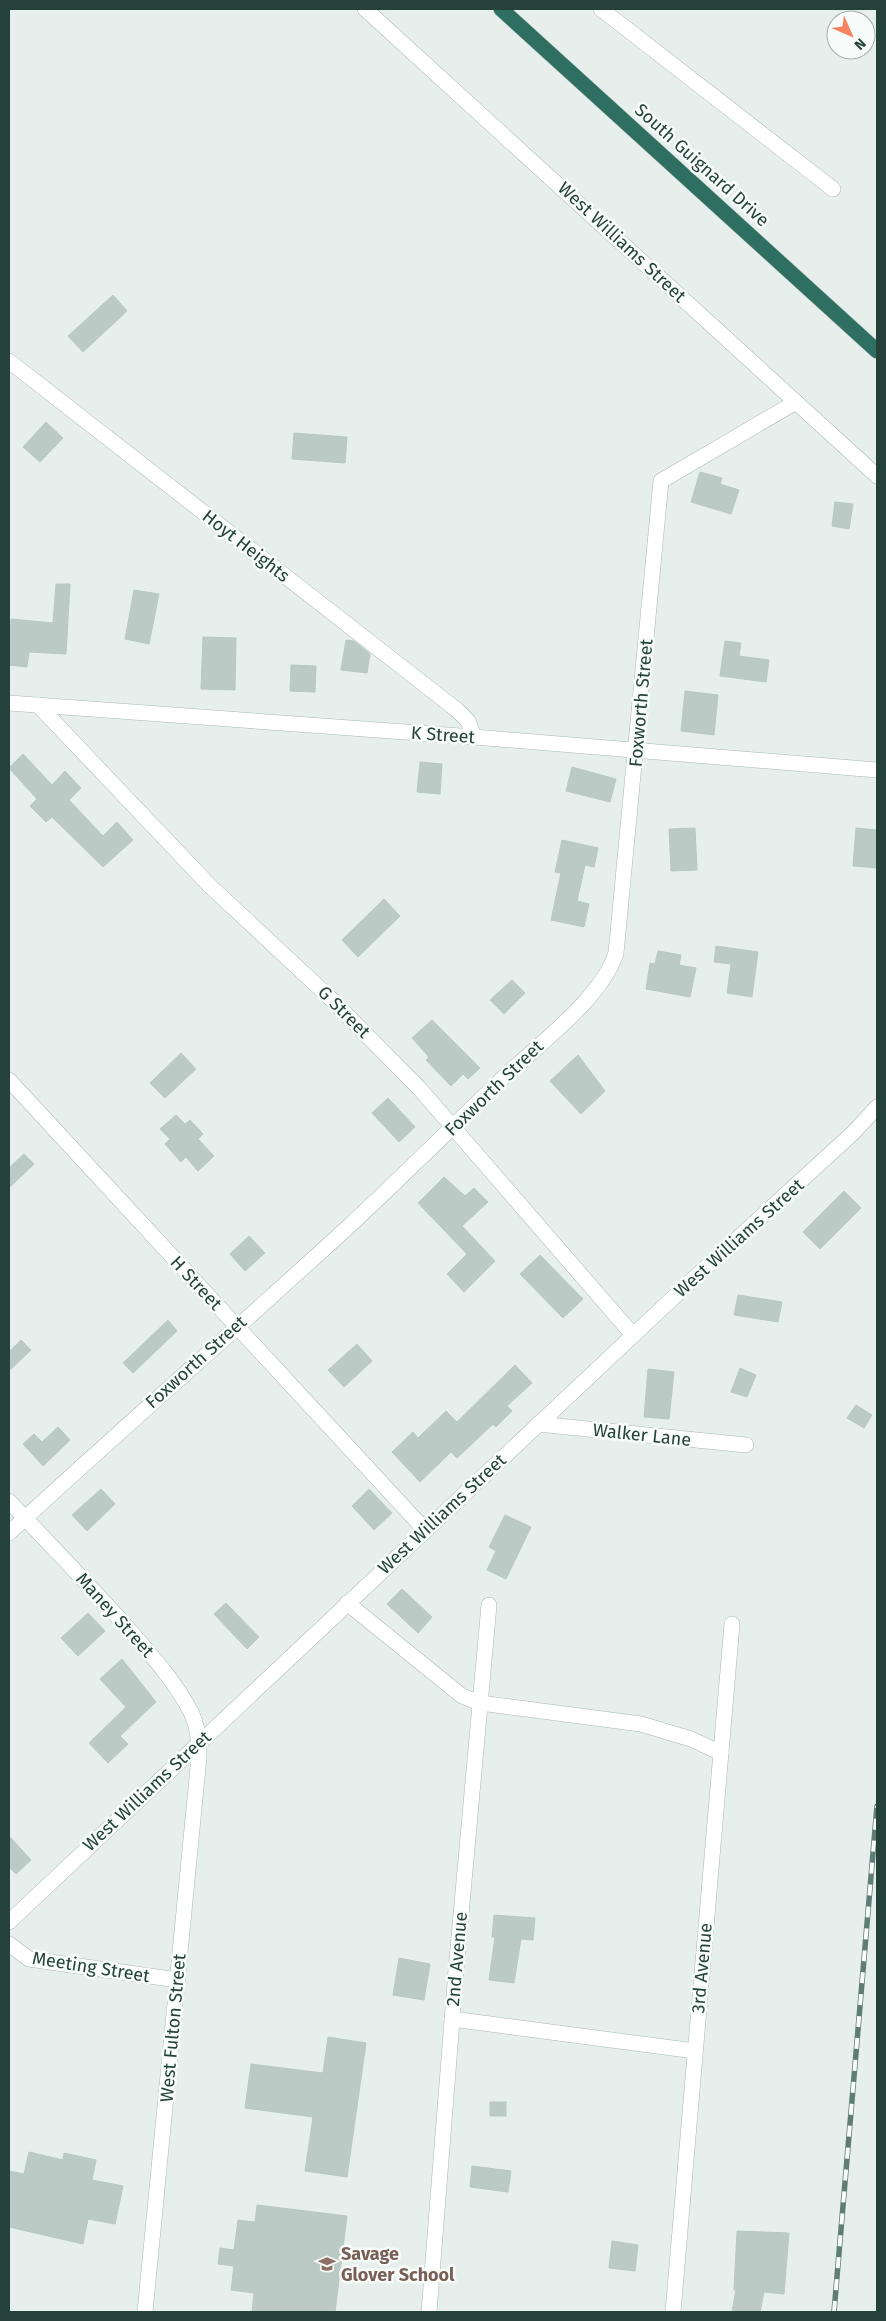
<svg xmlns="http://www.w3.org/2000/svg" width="886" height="2321" font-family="'Fira Sans',sans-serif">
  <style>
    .building { fill: #bbcac4; stroke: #b8c9c2 }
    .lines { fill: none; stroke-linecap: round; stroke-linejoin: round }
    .street-casing { stroke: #a8b8b2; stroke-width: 16 }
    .secondary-casing { stroke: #a4bbb3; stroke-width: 16 }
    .highway-casing { stroke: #c2cac8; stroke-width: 16 }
    .street { stroke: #fff; stroke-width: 15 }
    .secondary { stroke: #fff; stroke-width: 15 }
    .highway { stroke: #2f6f62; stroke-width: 15 }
    .rail-casing { stroke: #5f7d75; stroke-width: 5.5 }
    .rail { stroke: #f7fbf9; stroke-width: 4; stroke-dasharray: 11; stroke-linecap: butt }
    .labels { text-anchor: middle; stroke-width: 5; stroke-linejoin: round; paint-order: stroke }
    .street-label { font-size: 18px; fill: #24423a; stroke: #f7fbf9 }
    .education-label { font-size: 18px; font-weight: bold; fill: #785e54; stroke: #f7fbf9; text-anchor: start }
  </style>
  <rect width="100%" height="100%" fill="#e6efeb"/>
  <g class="building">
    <polygon points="113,295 127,311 83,352 68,336"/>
    <polygon points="46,422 63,438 40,462 23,447"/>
    <polygon points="294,433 347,437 345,463 292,459"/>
    <polygon points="700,472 722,478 720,484 739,490 731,514 691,502"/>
    <polygon points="835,502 853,504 849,529 832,526"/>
    <polygon points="56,584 70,584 66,654 29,652 27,667 9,665 11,619 53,623"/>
    <polygon points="134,590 159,594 149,644 125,639"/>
    <polygon points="203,637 236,638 235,690 201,689"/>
    <polygon points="346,640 354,641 370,654 367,673 341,670"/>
    <polygon points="725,641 741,643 739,656 769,660 766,682 720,676"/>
    <polygon points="291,665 316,666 315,692 290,691"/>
    <polygon points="685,691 718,695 714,735 681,731"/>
    <polygon points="23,754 52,785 65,771 81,788 69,800 103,836 117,822 133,840 103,867 52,817 46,822 30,806 37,799 9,768"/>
    <polygon points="420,762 442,764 440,794 417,792"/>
    <polygon points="572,767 616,779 610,802 566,791"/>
    <polygon points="695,828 697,870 671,871 669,829"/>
    <polygon points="856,828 877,830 877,868 853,866"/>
    <polygon points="562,840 598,848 594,867 585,865 577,901 589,904 584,927 551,920 561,873 555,872"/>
    <polygon points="384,899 400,916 358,957 342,940"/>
    <polygon points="716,946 758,952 752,997 727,993 731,964 714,962"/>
    <polygon points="658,951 681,955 679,965 696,968 690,997 646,989 650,963 655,964"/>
    <polygon points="512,980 525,993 504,1014 490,1000"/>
    <polygon points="432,1020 480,1068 468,1079 463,1074 451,1086 426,1060 429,1057 412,1038"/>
    <polygon points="181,1053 196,1069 165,1098 150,1083"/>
    <polygon points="578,1055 605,1091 581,1114 550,1081"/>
    <polygon points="388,1098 415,1127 399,1142 372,1113"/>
    <polygon points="176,1115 185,1124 190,1120 203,1134 198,1139 214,1156 198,1171 186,1157 181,1162 165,1144 170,1139 160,1129"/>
    <polygon points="24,1154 34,1164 9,1188 9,1168"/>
    <polygon points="444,1177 465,1196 474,1188 488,1202 462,1226 495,1261 464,1292 447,1274 467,1254 418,1203"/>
    <polygon points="844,1191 861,1208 820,1249 803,1232"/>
    <polygon points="249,1236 265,1253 245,1271 230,1254"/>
    <polygon points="540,1255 583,1299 563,1318 520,1274"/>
    <polygon points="738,1295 782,1302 778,1322 734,1315"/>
    <polygon points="168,1320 177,1331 133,1373 123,1363"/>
    <polygon points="21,1340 31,1350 9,1371 9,1352"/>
    <polygon points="357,1344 372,1361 344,1387 328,1370"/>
    <polygon points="515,1365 532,1383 507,1406 512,1411 496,1427 493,1424 457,1458 451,1452 420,1482 392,1452 413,1432 418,1438 446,1411 457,1422"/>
    <polygon points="740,1368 756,1375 747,1397 731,1392"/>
    <polygon points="648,1369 674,1372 669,1419 644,1417"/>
    <polygon points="856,1405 872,1415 864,1428 847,1418"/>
    <polygon points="58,1427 70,1440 43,1466 23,1444 34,1434 42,1442"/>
    <polygon points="101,1489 115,1504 87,1531 72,1515"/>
    <polygon points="369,1489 392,1513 374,1530 352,1506"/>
    <polygon points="505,1515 531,1527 506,1579 487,1570 496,1551 489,1547"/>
    <polygon points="402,1589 432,1617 418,1633 387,1604"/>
    <polygon points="226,1603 259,1637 247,1649 214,1614"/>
    <polygon points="88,1613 105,1631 78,1656 61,1638"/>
    <polygon points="122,1659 156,1702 120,1736 128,1744 108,1763 89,1743 126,1707 100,1679"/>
    <polygon points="9,1836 31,1860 16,1874 9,1867"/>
    <polygon points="494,1915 535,1918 533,1940 521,1939 514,1983 489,1980 495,1937 492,1937"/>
    <polygon points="399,1958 430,1964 424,2000 393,1995"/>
    <polygon points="328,2037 366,2043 347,2177 305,2171 313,2117 245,2108 251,2064 323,2073"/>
    <rect x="490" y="2102" width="16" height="14"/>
    <polygon points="29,2152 63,2160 64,2153 96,2160 92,2180 123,2186 115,2224 88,2219 83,2244 9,2227 9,2171 24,2174"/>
    <polygon points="472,2166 511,2171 508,2192 470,2187"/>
    <polygon points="257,2205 347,2216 335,2312 252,2312 254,2293 231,2290 234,2266 218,2264 220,2248 234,2250 238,2220 255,2222"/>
    <polygon points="737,2231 789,2233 784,2294 764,2292 760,2312 732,2312 736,2290 734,2290"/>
    <polygon points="612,2241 638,2245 635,2271 609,2268"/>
  </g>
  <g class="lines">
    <g class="street-casing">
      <g id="street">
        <polyline points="365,9 877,476"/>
        <polyline points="601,9 833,189"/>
        <polyline points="9,361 457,710 468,721 474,737"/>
        <polyline points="9,703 474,737 877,770"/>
        <polyline points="38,705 210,886 327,995 419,1088 633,1335"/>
        <polyline points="9,1080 425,1530"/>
        <polyline points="538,1424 746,1445"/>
        <path d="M9 1533C121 1429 236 1330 348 1227 400 1179 450 1129 501 1080 535 1047 602 999 616 953L661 481 796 402"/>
        <polyline points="347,1603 462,1696 480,1703 641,1724 691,1739 721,1753"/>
        <polyline points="9,1922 691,1281 853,1133 877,1107"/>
        <polyline points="9,1944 29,1959 178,1980"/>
        <polyline points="452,2019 695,2051"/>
        <polyline points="429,2312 456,1970 489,1605"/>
        <polyline points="673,2312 732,1624"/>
      </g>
    </g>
    <g class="secondary-casing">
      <path id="secondary" d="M9 1501C50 1545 92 1587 132 1633 153 1657 176 1683 191 1712 198 1727 199 1741 199 1757L145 2312"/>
    </g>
    <g class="highway-casing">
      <polyline id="highway" points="501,9 877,351"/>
    </g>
    <use href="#street" class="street"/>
    <use href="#secondary" class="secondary"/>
    <use href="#highway" class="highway"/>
    <g class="rail-casing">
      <polyline id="rail" points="834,2312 877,1806"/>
    </g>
    <use href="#rail" class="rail"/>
  </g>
  <defs>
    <g id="school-bare" transform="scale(1.35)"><path d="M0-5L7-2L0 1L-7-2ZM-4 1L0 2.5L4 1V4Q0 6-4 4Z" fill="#8d6e63" stroke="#f7fbf9" stroke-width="2.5" paint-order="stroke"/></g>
  </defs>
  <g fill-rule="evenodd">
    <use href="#school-bare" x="327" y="2264"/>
  </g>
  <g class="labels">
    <g class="street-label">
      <text transform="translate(702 165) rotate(42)" y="6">South Guignard Drive</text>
      <text transform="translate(622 242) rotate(43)" y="6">West Williams Street</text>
      <text transform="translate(246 546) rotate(38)" y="6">Hoyt Heights</text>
      <text transform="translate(641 703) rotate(-85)" y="6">Foxworth Street</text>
      <text transform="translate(443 735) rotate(4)" y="6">K Street</text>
      <text transform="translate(344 1012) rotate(45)" y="6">G Street</text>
      <text transform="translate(494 1088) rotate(-44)" y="6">Foxworth Street</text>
      <text transform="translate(739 1238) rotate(-42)" y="6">West Williams Street</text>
      <text transform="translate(196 1283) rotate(47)" y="6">H Street</text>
      <text transform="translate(196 1362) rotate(-42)" y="6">Foxworth Street</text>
      <text transform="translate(642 1435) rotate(6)" y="6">Walker Lane</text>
      <text transform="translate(442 1514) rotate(-43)" y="6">West Williams Street</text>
      <text transform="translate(115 1615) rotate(48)" y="6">Maney Street</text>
      <text transform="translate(147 1791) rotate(-43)" y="6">West Williams Street</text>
      <text transform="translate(457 1959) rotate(-85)" y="6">2nd Avenue</text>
      <text transform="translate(91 1967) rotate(9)" y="6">Meeting Street</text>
      <text transform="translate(702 1968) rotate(-85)" y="6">3rd Avenue</text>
      <text transform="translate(173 2028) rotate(-85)" y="6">West Fulton Street</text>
    </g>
    <g class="education-label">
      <text x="341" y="2260">Savage<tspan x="341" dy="21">Glover School</tspan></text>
    </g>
  </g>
  <rect width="886" height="2321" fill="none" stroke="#24423a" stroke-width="20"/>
  <g transform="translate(851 35) rotate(135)"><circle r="24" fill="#f7fbf9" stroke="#a3b1ad"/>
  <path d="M0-4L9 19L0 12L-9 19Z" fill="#f4845f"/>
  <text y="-8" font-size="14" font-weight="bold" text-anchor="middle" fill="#24423a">N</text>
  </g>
</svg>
